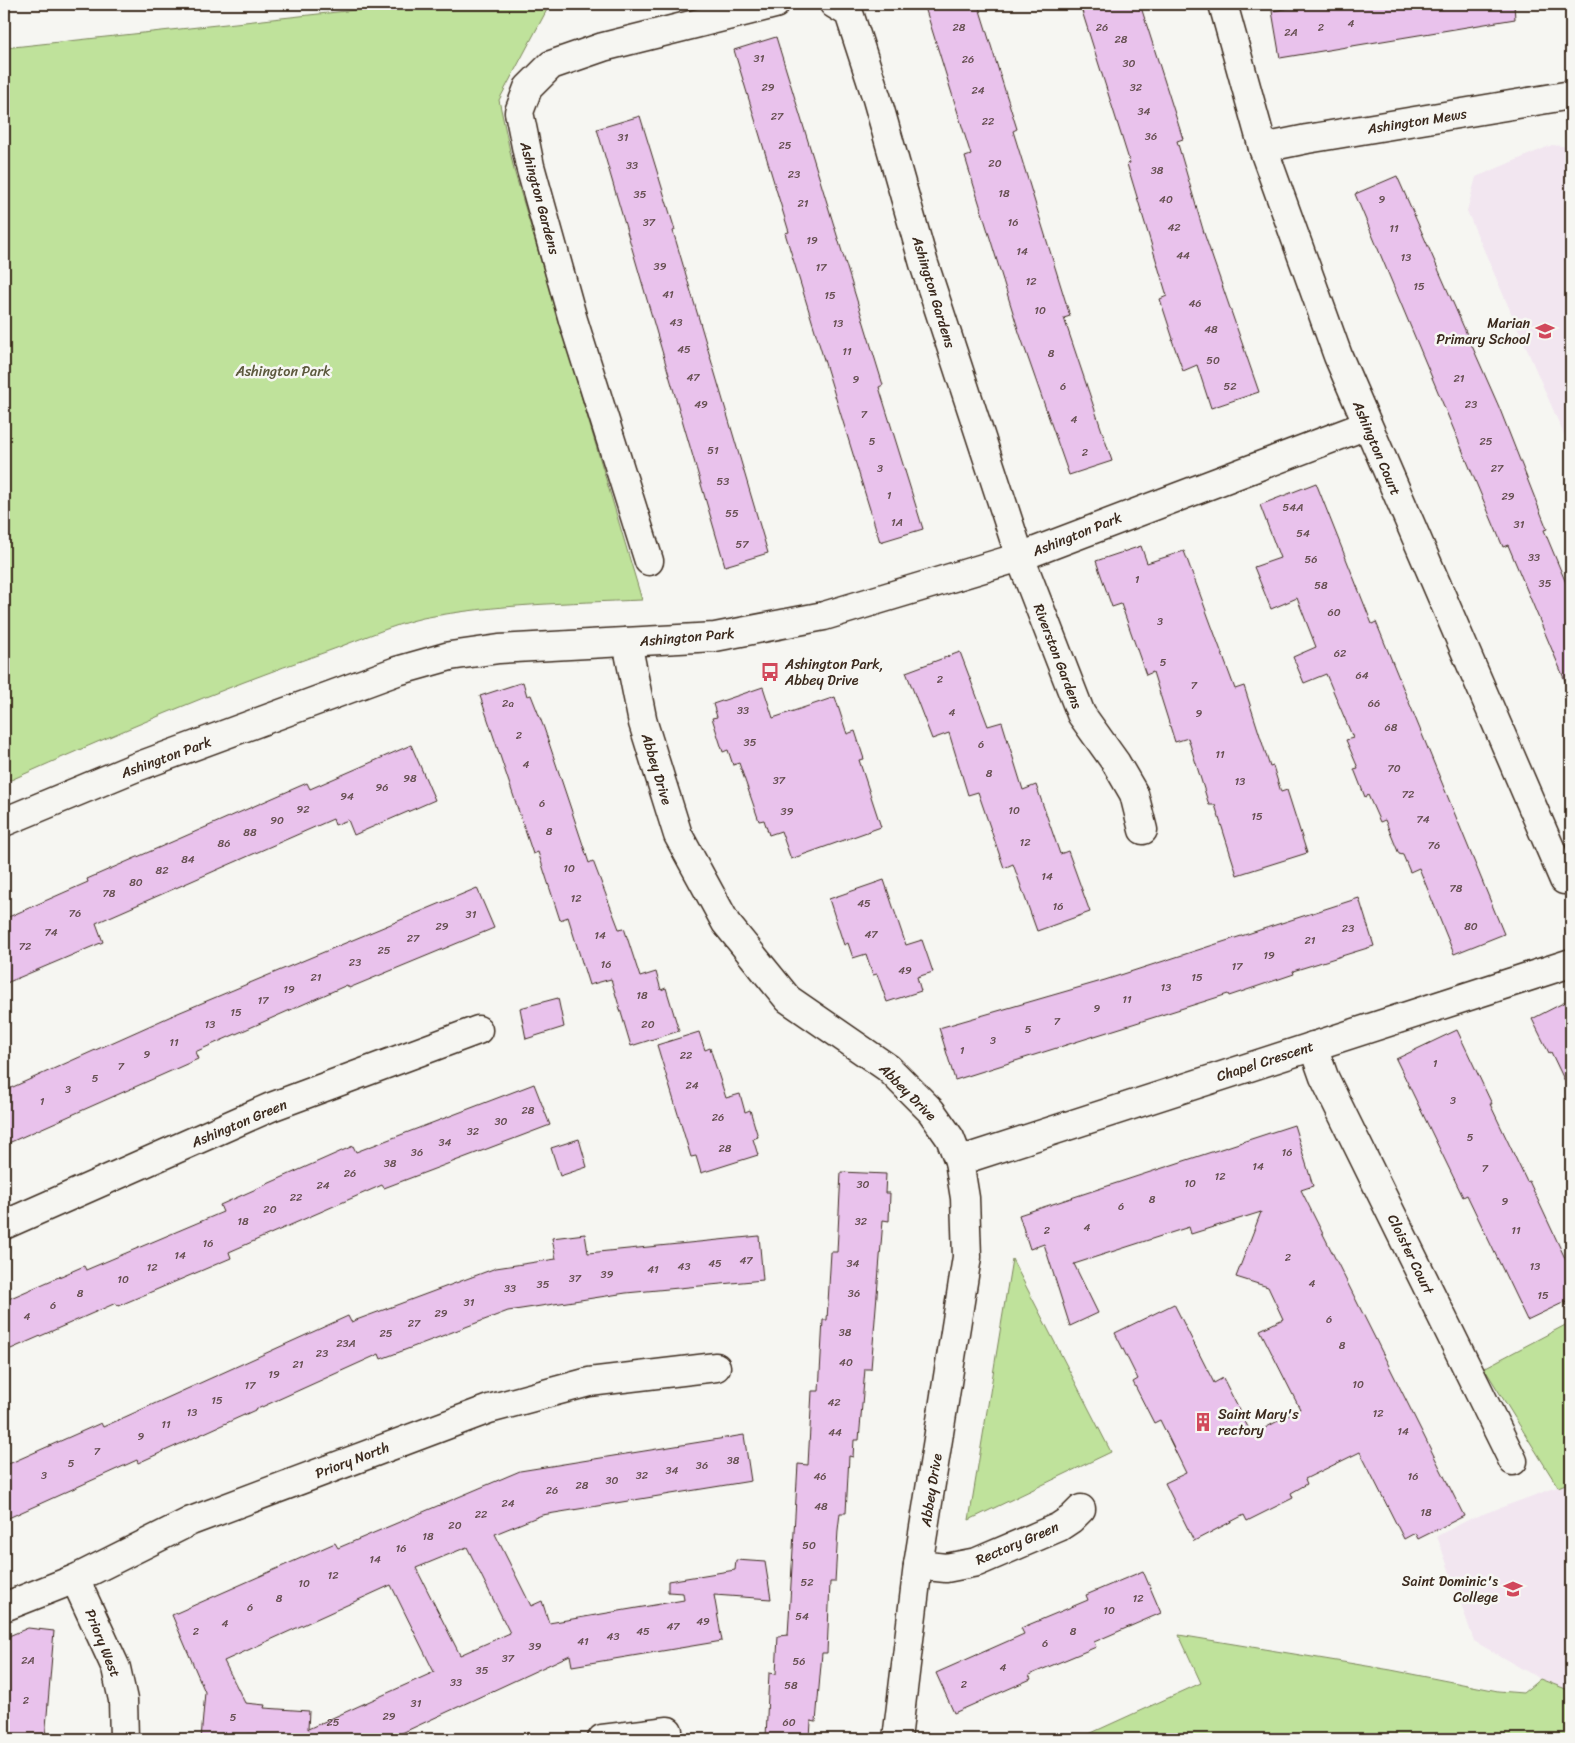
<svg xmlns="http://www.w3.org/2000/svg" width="1575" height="1743" font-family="Sriracha,sans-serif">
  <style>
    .built { fill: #f2e6f0 }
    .green { fill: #bfe29b; stroke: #7d865c }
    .building { fill: #e9c2ec; stroke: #3b2a1e; fill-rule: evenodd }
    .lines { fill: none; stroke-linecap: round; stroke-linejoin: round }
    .minor-casing { stroke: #3b2a1e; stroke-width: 31 }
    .minor { stroke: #f6f6f2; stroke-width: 28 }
    .labels { text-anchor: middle; stroke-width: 5; stroke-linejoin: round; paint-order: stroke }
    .number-label { font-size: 11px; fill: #665052 }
    .street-label { font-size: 14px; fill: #3b2a1e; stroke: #f6f6f2 }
    .poi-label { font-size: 14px; fill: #3b2a1e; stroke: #f6f6f2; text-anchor: end }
    .park-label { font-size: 14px; fill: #5c583d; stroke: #f6f6f2 }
  </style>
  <rect width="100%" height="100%" fill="#f6f6f2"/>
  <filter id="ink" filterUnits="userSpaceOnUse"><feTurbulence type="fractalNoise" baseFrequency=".02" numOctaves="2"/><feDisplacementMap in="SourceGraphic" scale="10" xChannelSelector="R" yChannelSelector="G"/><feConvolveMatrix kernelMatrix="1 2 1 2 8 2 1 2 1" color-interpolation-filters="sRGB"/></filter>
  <g filter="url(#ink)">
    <g class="built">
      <polygon points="1552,145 1571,147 1571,451 1467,211 1476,177"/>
      <polygon points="1571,1482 1571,1691 1540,1679 1474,1641 1437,1536 1472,1518"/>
    </g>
    <g class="green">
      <path d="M411 4H550L499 100 514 170 642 600C569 603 496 604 423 618 392 625 354 642 323 653 217 690 114 734 11 780L4 778V48Z"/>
      <polygon points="1012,1259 1111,1452 969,1520"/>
      <polygon points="1571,1322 1571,1482 1558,1487 1484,1368"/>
      <polygon points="1179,1635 1391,1670 1498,1691 1523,1693 1540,1679 1571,1691 1571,1739 1078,1739 1201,1683"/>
    </g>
    <g class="building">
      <polygon points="924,4 978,4 1017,129 1013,131 1070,316 1064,318 1112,461 1069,475 1019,332 965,157 971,155"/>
      <polygon points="1105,4 1140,4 1183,139 1177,141 1204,233 1259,392 1211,408 1197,365 1183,371 1172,340 1173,339 1160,299 1167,296 1127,164 1130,163 1082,11"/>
      <polygon points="1314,4 1514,4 1515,19 1280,58 1272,11"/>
      <polygon points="776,37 883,385 879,387 923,529 880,542 785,233 789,232 734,50"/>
      <polygon points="640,116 675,230 673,231 768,553 725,566 597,129"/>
      <polygon points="1397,176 1499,407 1547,529 1544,530 1571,595 1571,695 1508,545 1503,547 1355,194"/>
      <polygon points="1316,483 1372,624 1376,622 1504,934 1454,954 1419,868 1410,872 1403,855 1399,854 1385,820 1380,822 1368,795 1365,797 1354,769 1358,768 1346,740 1353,738 1326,674 1304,683 1293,657 1316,647 1297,598 1271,609 1254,567 1280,558 1260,505"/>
      <polygon points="1141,546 1147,563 1184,551 1235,689 1244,686 1270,767 1273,766 1281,792 1287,790 1307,853 1237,875 1215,805 1209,805 1188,738 1175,742 1153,672 1146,675 1121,604 1112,607 1096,561"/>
      <polygon points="960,652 988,726 1002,722 1023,790 1036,785 1060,854 1068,851 1090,912 1037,931 1013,864 1004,868 978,792 968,795 949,733 932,739 906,672"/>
      <polygon points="523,682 527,696 531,695 544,728 589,863 593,861 619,929 624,928 640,977 656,972 661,990 666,988 679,1031 631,1046 611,979 589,985 568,917 560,920 538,852 533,854 480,696"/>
      <polygon points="763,687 773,718 835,697 847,734 855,731 864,759 859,760 881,827 791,859 781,831 769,835 764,820 759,821 739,763 733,765 728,750 723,752 712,718 717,717 713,704"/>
      <polygon points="411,745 435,800 354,835 348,820 335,825 333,819 96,923 103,942 4,984 4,919 88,882 87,879 307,783 310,789"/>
      <polygon points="884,880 906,945 922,940 933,972 917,977 921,991 887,1002 877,974 873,975 866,954 853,958 848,943 844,945 829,899"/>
      <polygon points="477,888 494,928 349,988 347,985 195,1052 198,1059 4,1145 4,1091 178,1013"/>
      <polygon points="1359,898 1374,946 1293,971 1294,974 1229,996 1228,994 955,1080 939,1028 1105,980"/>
      <polygon points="558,998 564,1027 526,1039 520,1008"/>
      <polygon points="1571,999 1571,1094 1551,1052 1549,1053 1532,1019"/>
      <polygon points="1457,1030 1492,1104 1490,1104 1527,1182 1529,1181 1571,1271 1571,1299 1527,1320 1467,1195 1463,1197 1396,1059"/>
      <polygon points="699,1032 705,1050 710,1048 726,1098 740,1094 745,1112 750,1110 758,1137 753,1139 758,1155 701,1173 696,1156 691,1157 657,1045"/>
      <polygon points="534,1084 550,1125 384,1188 382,1185 229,1252 231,1258 118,1306 116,1303 4,1352 4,1301 84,1266 86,1270 223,1212 220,1205 353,1146 356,1152"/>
      <polygon points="1294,1125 1313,1186 1301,1190 1464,1516 1418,1539 1415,1533 1404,1539 1360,1452 1305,1479 1307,1484 1291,1493 1293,1498 1247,1521 1244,1515 1194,1541 1165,1483 1186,1473 1160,1420 1154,1423 1133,1382 1138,1379 1115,1333 1174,1304 1214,1383 1223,1378 1252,1435 1300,1409 1260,1330 1283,1319 1268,1287 1236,1277 1261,1212 1191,1234 1189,1227 1074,1264 1098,1313 1070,1326 1044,1244 1030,1249 1019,1215"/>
      <polygon points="579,1139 587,1167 560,1176 551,1148"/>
      <polygon points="841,1172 886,1174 885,1193 890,1193 889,1221 883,1220 871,1369 865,1369 859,1440 854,1440 853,1457 849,1456 846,1513 840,1513 838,1530 835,1582 830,1582 827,1653 822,1653 816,1722 811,1721 810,1739 766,1737 769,1673 776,1674 778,1636 788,1635 798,1464 808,1465 812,1391 819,1391 823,1320 827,1320 831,1252 837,1252"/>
      <polygon points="585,1234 588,1253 759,1236 763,1280 626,1293 508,1311 381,1359 379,1354 138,1463 137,1460 4,1520 4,1466 101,1423 103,1427 348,1316 351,1322 496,1268 556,1259 552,1238"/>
      <path d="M744 1435 751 1481 542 1515 495 1534 531 1606 542 1601 549 1623 684 1600 683 1593 668 1592V1581L735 1570 736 1560 765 1562 771 1599 714 1595 722 1641 572 1666 570 1655 389 1739H285L292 1736 247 1734V1739H201L205 1692 172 1615 335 1543 338 1548 520 1471ZM467 1547 510 1633 460 1655 416 1568ZM391 1585 434 1672 308 1729 309 1711 264 1708 265 1705 245 1703 224 1661Z"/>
      <polygon points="1143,1571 1161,1613 1094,1642 1096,1647 1029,1675 1031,1679 954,1713 936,1673 1024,1634 1021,1628 1088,1600 1086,1595"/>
      <polygon points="28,1628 54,1631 45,1739 4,1739 4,1638"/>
    </g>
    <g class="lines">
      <g class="minor-casing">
        <g id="minor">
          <polyline points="834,4 849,13 877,99 924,264 1020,557 1081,714 1116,763 1134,794 1143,830"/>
          <polyline points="1223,4 1263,148 1338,356 1564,880"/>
          <polyline points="1263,148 1307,139 1571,95"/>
          <polyline points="649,561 573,320 530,166 519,112 528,88 551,65 603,47 775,4"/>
          <polyline points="627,642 643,723 678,835 726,923 788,999 888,1068 931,1111 950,1138 959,1161 965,1198 967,1257 918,1565 897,1739"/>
          <polyline points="4,822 134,768 397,671 450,656 499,649 715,637 824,616 1020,557 1367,425"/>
          <polyline points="1313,1046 1324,1077 1513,1461"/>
          <polyline points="959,1161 1571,963"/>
          <polyline points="4,1225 271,1107 478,1030"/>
          <polyline points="918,1565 946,1568 977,1562 1059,1527 1071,1519 1081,1509"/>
          <polyline points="75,1579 116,1668 123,1700 124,1739"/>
          <polyline points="4,1607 75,1579 191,1521 489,1409 589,1382 716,1367"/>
          <polyline points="602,1739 668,1731"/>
        </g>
      </g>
      <use href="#minor" class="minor"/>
    </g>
  </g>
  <defs>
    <g id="school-bare" transform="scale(1.5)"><path d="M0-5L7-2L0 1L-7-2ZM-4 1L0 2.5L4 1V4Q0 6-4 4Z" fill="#d1495b" stroke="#f6f6f2" stroke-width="2.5" paint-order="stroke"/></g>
    <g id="bus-bare" transform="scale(1.5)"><path d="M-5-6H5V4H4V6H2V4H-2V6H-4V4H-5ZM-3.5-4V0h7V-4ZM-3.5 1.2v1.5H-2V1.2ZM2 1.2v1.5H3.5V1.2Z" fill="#d1495b" stroke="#f6f6f2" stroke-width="2.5" paint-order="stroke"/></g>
    <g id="building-bare" transform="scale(1.5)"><path d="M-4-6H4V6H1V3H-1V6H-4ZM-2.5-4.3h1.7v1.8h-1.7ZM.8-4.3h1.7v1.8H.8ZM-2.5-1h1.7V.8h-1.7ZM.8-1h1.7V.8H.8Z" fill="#d1495b" stroke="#f6f6f2" stroke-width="2.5" paint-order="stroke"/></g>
  </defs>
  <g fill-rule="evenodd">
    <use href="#school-bare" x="1545" y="331"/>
    <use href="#bus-bare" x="770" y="672"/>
    <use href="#building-bare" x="1203" y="1422"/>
    <use href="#school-bare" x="1513" y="1589"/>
  </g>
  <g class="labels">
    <g class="number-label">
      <text x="1351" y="27">4</text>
      <text x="959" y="31">28</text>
      <text x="1102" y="31">26</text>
      <text x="1321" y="31">2</text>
      <text x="1291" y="36">2A</text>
      <text x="1121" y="43">28</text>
      <text x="759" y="62">31</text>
      <text x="968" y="63">26</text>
      <text x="1129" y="67">30</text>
      <text x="768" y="91">29</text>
      <text x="1136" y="91">32</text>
      <text x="978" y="94">24</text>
      <text x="1144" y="115">34</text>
      <text x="777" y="120">27</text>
      <text x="988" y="125">22</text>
      <text x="1151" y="140">36</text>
      <text x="623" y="141">31</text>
      <text x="785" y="149">25</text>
      <text x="995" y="167">20</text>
      <text x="632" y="169">33</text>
      <text x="1157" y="174">38</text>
      <text x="794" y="178">23</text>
      <text x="1004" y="197">18</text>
      <text x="640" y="198">35</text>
      <text x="1166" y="203">40</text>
      <text x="1382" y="203">9</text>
      <text x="803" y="207">21</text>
      <text x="649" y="226">37</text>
      <text x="1013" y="226">16</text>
      <text x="1174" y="231">42</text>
      <text x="1394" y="232">11</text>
      <text x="812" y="244">19</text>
      <text x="1022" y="255">14</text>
      <text x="1183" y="259">44</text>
      <text x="1406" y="261">13</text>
      <text x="660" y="270">39</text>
      <text x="821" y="271">17</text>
      <text x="1031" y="285">12</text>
      <text x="1419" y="290">15</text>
      <text x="668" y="298">41</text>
      <text x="830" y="299">15</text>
      <text x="1195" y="307">46</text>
      <text x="1040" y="314">10</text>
      <text x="676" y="326">43</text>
      <text x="838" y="327">13</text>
      <text x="1211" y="333">48</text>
      <text x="684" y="353">45</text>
      <text x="847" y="355">11</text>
      <text x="1051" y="357">8</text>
      <text x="1213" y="364">50</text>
      <text x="693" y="381">47</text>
      <text x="1459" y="382">21</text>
      <text x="856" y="383">9</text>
      <text x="1063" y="390">6</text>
      <text x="1230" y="390">52</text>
      <text x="701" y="408">49</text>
      <text x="1471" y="408">23</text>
      <text x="864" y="418">7</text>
      <text x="1074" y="423">4</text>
      <text x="872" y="445">5</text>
      <text x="1486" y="445">25</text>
      <text x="713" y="454">51</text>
      <text x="1085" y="456">2</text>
      <text x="880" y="472">3</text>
      <text x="1497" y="472">27</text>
      <text x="723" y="485">53</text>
      <text x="889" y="499">1</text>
      <text x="1508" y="500">29</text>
      <text x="1293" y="511">54A</text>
      <text x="732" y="517">55</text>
      <text x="897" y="526">1A</text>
      <text x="1519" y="528">31</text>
      <text x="1303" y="537">54</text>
      <text x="742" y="548">57</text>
      <text x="1534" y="561">33</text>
      <text x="1311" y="563">56</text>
      <text x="1137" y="583">1</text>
      <text x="1545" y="587">35</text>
      <text x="1321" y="589">58</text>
      <text x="1334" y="616">60</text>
      <text x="1160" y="625">3</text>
      <text x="1340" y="657">62</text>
      <text x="1163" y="666">5</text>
      <text x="1362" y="679">64</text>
      <text x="940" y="683">2</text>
      <text x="1194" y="689">7</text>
      <text x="508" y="707">2a</text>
      <text x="1374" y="707">66</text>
      <text x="743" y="714">33</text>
      <text x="952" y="716">4</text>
      <text x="1199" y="717">9</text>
      <text x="1391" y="731">68</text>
      <text x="519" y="739">2</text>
      <text x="750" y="746">35</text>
      <text x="981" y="748">6</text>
      <text x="1220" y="758">11</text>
      <text x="526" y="768">4</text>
      <text x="1394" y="772">70</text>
      <text x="989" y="777">8</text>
      <text x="410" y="782">98</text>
      <text x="779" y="784">37</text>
      <text x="1240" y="785">13</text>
      <text x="382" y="791">96</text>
      <text x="1408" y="798">72</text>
      <text x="347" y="800">94</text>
      <text x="542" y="807">6</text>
      <text x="303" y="813">92</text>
      <text x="1014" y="814">10</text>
      <text x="787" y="815">39</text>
      <text x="1257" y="820">15</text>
      <text x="1423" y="823">74</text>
      <text x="277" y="824">90</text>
      <text x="549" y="835">8</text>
      <text x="250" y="836">88</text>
      <text x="1025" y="846">12</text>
      <text x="224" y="847">86</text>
      <text x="1434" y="849">76</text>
      <text x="188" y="863">84</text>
      <text x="569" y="872">10</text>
      <text x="162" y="874">82</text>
      <text x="1047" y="880">14</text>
      <text x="136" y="886">80</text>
      <text x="1456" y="892">78</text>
      <text x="109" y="897">78</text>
      <text x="576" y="902">12</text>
      <text x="864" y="907">45</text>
      <text x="1058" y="910">16</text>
      <text x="75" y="917">76</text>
      <text x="471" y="918">31</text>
      <text x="442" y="930">29</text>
      <text x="1471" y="930">80</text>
      <text x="1348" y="932">23</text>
      <text x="51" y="936">74</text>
      <text x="871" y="938">47</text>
      <text x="600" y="939">14</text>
      <text x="413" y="942">27</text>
      <text x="1310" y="944">21</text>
      <text x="25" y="950">72</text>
      <text x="384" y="954">25</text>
      <text x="1269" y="959">19</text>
      <text x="355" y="966">23</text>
      <text x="606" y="968">16</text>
      <text x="1237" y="970">17</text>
      <text x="905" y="974">49</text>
      <text x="316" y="981">21</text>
      <text x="1197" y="981">15</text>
      <text x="1166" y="991">13</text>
      <text x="289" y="993">19</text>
      <text x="642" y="999">18</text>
      <text x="1127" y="1003">11</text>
      <text x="263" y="1004">17</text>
      <text x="1097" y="1012">9</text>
      <text x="236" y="1016">15</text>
      <text x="1057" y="1025">7</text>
      <text x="210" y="1028">13</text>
      <text x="648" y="1028">20</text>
      <text x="1028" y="1033">5</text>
      <text x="993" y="1044">3</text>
      <text x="174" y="1046">11</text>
      <text x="962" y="1054">1</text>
      <text x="147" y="1058">9</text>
      <text x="686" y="1059">22</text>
      <text x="1435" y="1067">1</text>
      <text x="121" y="1070">7</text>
      <text x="95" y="1082">5</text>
      <text x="692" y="1089">24</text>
      <text x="68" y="1093">3</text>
      <text x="1453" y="1104">3</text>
      <text x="42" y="1105">1</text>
      <text x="528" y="1114">28</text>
      <text x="718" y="1121">26</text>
      <text x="501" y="1125">30</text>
      <text x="473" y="1135">32</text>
      <text x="1470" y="1141">5</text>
      <text x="445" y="1146">34</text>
      <text x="725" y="1152">28</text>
      <text x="417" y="1156">36</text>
      <text x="1287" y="1156">16</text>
      <text x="390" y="1167">38</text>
      <text x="1258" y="1170">14</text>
      <text x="1485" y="1172">7</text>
      <text x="350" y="1177">26</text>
      <text x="1220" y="1180">12</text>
      <text x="1190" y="1187">10</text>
      <text x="863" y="1188">30</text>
      <text x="323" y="1189">24</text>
      <text x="296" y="1201">22</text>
      <text x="1152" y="1203">8</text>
      <text x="1505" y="1205">9</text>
      <text x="1121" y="1210">6</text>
      <text x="270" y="1213">20</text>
      <text x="243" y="1225">18</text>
      <text x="861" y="1225">32</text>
      <text x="1087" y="1231">4</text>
      <text x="1047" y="1234">2</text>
      <text x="1516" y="1234">11</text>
      <text x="208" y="1247">16</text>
      <text x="180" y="1259">14</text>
      <text x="1288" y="1261">2</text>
      <text x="746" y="1264">47</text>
      <text x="715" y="1267">45</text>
      <text x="853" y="1267">34</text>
      <text x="684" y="1270">43</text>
      <text x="1535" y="1270">13</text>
      <text x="152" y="1271">12</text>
      <text x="653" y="1273">41</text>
      <text x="607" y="1278">39</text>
      <text x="575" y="1282">37</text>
      <text x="123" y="1283">10</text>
      <text x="1312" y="1287">4</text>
      <text x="543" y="1288">35</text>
      <text x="510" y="1292">33</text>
      <text x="80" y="1297">8</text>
      <text x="854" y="1297">36</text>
      <text x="1543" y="1299">15</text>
      <text x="469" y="1306">31</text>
      <text x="53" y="1309">6</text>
      <text x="441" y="1317">29</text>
      <text x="27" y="1320">4</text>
      <text x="1329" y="1323">6</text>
      <text x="414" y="1327">27</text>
      <text x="845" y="1336">38</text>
      <text x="386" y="1337">25</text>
      <text x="346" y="1347">23A</text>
      <text x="1342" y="1349">8</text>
      <text x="322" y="1357">23</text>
      <text x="846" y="1366">40</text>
      <text x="298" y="1368">21</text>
      <text x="274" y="1378">19</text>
      <text x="1358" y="1388">10</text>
      <text x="250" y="1389">17</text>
      <text x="217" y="1404">15</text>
      <text x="834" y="1406">42</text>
      <text x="192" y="1416">13</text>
      <text x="1378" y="1417">12</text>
      <text x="166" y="1428">11</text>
      <text x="1403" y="1435">14</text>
      <text x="835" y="1436">44</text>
      <text x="141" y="1440">9</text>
      <text x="97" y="1455">7</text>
      <text x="733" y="1464">38</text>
      <text x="71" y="1467">5</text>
      <text x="702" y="1469">36</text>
      <text x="672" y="1474">34</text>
      <text x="44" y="1479">3</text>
      <text x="642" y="1479">32</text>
      <text x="820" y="1480">46</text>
      <text x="1413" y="1480">16</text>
      <text x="612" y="1484">30</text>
      <text x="582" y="1489">28</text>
      <text x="552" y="1494">26</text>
      <text x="508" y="1507">24</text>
      <text x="821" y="1510">48</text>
      <text x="1426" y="1516">18</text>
      <text x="481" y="1518">22</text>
      <text x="455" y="1529">20</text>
      <text x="428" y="1540">18</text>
      <text x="809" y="1549">50</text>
      <text x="401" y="1552">16</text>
      <text x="375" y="1563">14</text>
      <text x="333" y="1579">12</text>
      <text x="807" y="1586">52</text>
      <text x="304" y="1587">10</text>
      <text x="279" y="1602">8</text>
      <text x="1138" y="1602">12</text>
      <text x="250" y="1611">6</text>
      <text x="1109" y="1614">10</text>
      <text x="802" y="1620">54</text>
      <text x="703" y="1625">49</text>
      <text x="225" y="1627">4</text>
      <text x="673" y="1630">47</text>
      <text x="196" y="1635">2</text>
      <text x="643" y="1635">45</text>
      <text x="1073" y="1635">8</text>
      <text x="613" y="1640">43</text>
      <text x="583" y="1645">41</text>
      <text x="1045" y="1647">6</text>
      <text x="535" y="1650">39</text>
      <text x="508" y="1662">37</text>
      <text x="28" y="1664">2A</text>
      <text x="799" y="1665">56</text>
      <text x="1003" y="1671">4</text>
      <text x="482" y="1674">35</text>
      <text x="456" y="1686">33</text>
      <text x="964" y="1688">2</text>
      <text x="791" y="1689">58</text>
      <text x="26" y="1704">2</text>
      <text x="416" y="1707">31</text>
      <text x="389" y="1720">29</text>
      <text x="233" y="1721">5</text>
      <text x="333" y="1726">25</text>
      <text x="789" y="1726">60</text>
    </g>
    <g class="street-label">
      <text transform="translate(1417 121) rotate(-9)" y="5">Ashington Mews</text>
      <text transform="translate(540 198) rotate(75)" y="5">Ashington Gardens</text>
      <text transform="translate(934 292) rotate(73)" y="5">Ashington Gardens</text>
      <text transform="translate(1377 448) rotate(67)" y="5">Ashington Court</text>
      <text transform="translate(1077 534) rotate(-22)" y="5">Ashington Park</text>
      <text transform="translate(687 637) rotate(-5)" y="5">Ashington Park</text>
      <text transform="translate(1058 656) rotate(69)" y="5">Riverston Gardens</text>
      <text transform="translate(166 757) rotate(-20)" y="5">Ashington Park</text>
      <text transform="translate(657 769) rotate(73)" y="5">Abbey Drive</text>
      <text transform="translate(1265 1061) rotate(-18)" y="5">Chapel Crescent</text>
      <text transform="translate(908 1092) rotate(45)" y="5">Abbey Drive</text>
      <text transform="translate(239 1123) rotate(-23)" y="5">Ashington Green</text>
      <text transform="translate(1411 1254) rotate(64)" y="5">Cloister Court</text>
      <text transform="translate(352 1460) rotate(-21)" y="5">Priory North</text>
      <text transform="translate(931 1490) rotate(-81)" y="5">Abbey Drive</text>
      <text transform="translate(1017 1543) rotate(-23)" y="5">Rectory Green</text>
      <text transform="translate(103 1643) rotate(68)" y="5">Priory West</text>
    </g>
    <g class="poi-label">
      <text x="1530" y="328">Marian<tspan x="1530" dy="16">Primary School</tspan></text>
      <text x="785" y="669" text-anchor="start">Ashington Park,<tspan x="785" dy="16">Abbey Drive</tspan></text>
      <text x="1218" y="1419" text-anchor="start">Saint Mary's<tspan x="1218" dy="16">rectory</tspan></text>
      <text x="1498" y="1586">Saint Dominic's<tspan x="1498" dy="16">College</tspan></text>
    </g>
    <g class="park-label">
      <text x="283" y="376">Ashington Park</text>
    </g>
  </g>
  <rect width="1575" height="1743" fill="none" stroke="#f6f6f2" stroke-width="20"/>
  <rect x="10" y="10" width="1555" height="1723" fill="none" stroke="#3b2a1e" stroke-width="2" filter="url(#ink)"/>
</svg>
